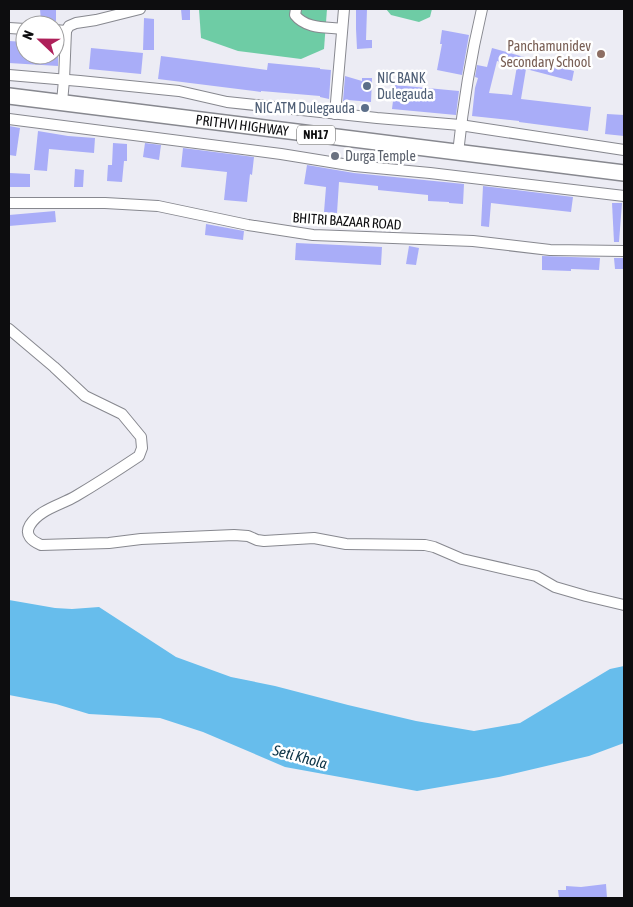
<svg xmlns="http://www.w3.org/2000/svg" width="633" height="907" font-family="'Asap Condensed',sans-serif">
  <style>
    .forest { fill: #6ecca5 }
    .water { fill: #67bdec }
    .building { fill: #a9adf8; fill-rule: evenodd }
    .lines { fill: none; stroke-linecap: round; stroke-linejoin: round }
    .minor-casing { stroke: #87888f; stroke-width: 12 }
    .highway-casing { stroke: #87888f; stroke-width: 18 }
    .minor { stroke: #fff; stroke-width: 10 }
    .highway { stroke: #fff; stroke-width: 15 }
    .education-dot { fill: #8d6e63; stroke: #fff; stroke-width: 2 }
    .service-dot { fill: #5c6f8a; stroke: #fff; stroke-width: 2 }
    .worship-dot { fill: #6b7280; stroke: #fff; stroke-width: 2 }
    .labels { text-anchor: middle; stroke-width: 5; stroke-linejoin: round; paint-order: stroke }
    .shield { fill: #fff; stroke: #565657; stroke-width: 1 }
    .shield-label { font-size: 12px; font-weight: bold; fill: #0d0d0f }
    .education-label { font-size: 14px; fill: #785e54; stroke: #fff; text-anchor: end }
    .service-label { font-size: 14px; fill: #4e5e75; stroke: #fff; text-anchor: start }
    .street-label { font-size: 14px; fill: #0d0d0f; stroke: #fff }
    .worship-label { font-size: 14px; fill: #5b616d; stroke: #fff; text-anchor: start }
    .water-label { font-size: 15px; font-style: italic; fill: #0b3245; stroke: #fff }
  </style>
  <rect width="100%" height="100%" fill="#ececf4"/>
  <g class="forest">
    <polygon points="199,9 327,9 324,49 301,59 238,51 201,38"/>
    <polygon points="386,9 432,9 430,17 419,22 391,15"/>
  </g>
  <polygon class="water" points="9,600 55,608 72,609 99,607 176,657 231,677 275,686 348,705 416,721 474,731 520,723 610,669 624,666 624,743 589,756 499,777 417,791 285,767 203,732 160,718 89,714 56,704 9,695"/>
  <g class="building">
    <polygon points="40,9 56,9 56,21 41,21"/>
    <polygon points="181,9 190,9 190,20 182,20"/>
    <polygon points="356,9 367,9 366,40 372,40 372,48 357,49 356,29"/>
    <polygon points="144,18 154,19 154,50 143,50"/>
    <polygon points="442,30 469,35 462,75 437,70 442,44 440,44"/>
    <polygon points="9,41 25,42 25,55 58,55 58,66 9,63"/>
    <polygon points="91,48 143,53 141,74 89,69"/>
    <path d="M492 48 574 71 572 81 526 69 521 99 591 107 588 131 519 122V121L472 116 475 88 478 78 475 77 477 65 487 67ZM497 61 517 66 512 95 489 93Z"/>
    <polygon points="161,56 267,70 268,63 320,68 320,69 331,70 329,99 320,97 320,96 261,91 261,92 158,79"/>
    <polygon points="345,76 362,81 362,78 372,78 371,102 348,100 347,101 343,101"/>
    <polygon points="395,85 459,91 456,115 392,109"/>
    <polygon points="607,114 624,115 624,136 605,134"/>
    <polygon points="9,126 20,128 16,156 9,155"/>
    <polygon points="38,131 68,136 95,138 94,153 49,149 47,171 34,170"/>
    <polygon points="113,143 127,144 127,161 124,161 122,182 107,181 108,165 112,165"/>
    <polygon points="145,143 161,145 159,160 143,157"/>
    <polygon points="183,148 254,157 252,175 250,174 247,202 224,200 227,172 181,167"/>
    <polygon points="307,165 354,173 464,184 463,204 449,203 449,202 428,201 428,195 378,190 378,186 339,182 337,213 324,212 326,187 304,184"/>
    <polygon points="75,169 84,170 83,187 74,187"/>
    <polygon points="9,173 30,174 30,187 9,187"/>
    <polygon points="483,186 573,197 571,212 491,203 489,227 481,226"/>
    <polygon points="612,203 622,203 619,242 614,242"/>
    <polygon points="55,211 56,222 9,226 9,215"/>
    <polygon points="206,224 244,231 243,240 205,235"/>
    <polygon points="296,243 382,247 381,265 295,260"/>
    <polygon points="409,246 419,248 416,265 406,264"/>
    <polygon points="542,256 600,258 599,270 571,269 571,271 542,270"/>
    <polygon points="614,258 624,258 624,269 615,269"/>
    <polygon points="606,884 607,898 559,898 558,890 566,890 566,886 581,887"/>
  </g>
  <g class="lines">
    <g class="minor-casing">
      <g id="minor">
        <path d="M296 9 295 15C306 29 326 27 342 29"/>
        <polyline points="9,28 25,29"/>
        <polyline points="55,30 66,31"/>
        <polyline points="9,75 80,81 179,91 227,102 377,118 460,125 624,150"/>
        <polyline points="62,102 64,80 66,31 69,26 76,23 96,20 140,9"/>
        <polyline points="335,114 344,9"/>
        <polyline points="9,119 281,154 355,166 430,173 624,196"/>
        <path d="M458 153C463 104 471 56 482 9"/>
        <polyline points="9,203 105,203 158,206 248,225 313,235 473,241 550,250 624,251"/>
        <path d="M9 329 54 367 85 396 122 414 141 437 142 448 139 456C118 470 98 483 76 496 61 505 40 509 30 525 24 535 32 541 41 545L109 543 141 539 234 535 248 536 257 540 264 541 314 538 346 544 425 545 434 547 462 559 536 576 555 587 586 596 624 605"/>
      </g>
    </g>
    <g class="highway-casing">
      <g id="highway">
        <path id="s1" d="M9 96 624 173"/>
      </g>
    </g>
    <use href="#minor" class="minor"/>
    <use href="#highway" class="highway"/>
  </g>
  <circle class="education-dot" cx="601" cy="54" r="5"/>
  <g class="service-dot">
    <circle cx="367" cy="86" r="5"/>
    <circle cx="365" cy="108" r="5"/>
  </g>
  <circle class="worship-dot" cx="335" cy="156" r="5"/>
  <g class="labels">
    <rect class="shield" x="297" y="125.5" width="38" height="19" rx="4"/>
    <g class="shield-label">
      <text x="316" y="139">NH17</text>
    </g>
    <g class="education-label">
      <text x="591" y="51">Panchamunidev<tspan x="591" dy="16">Secondary School</tspan></text>
    </g>
    <g class="service-label">
      <text x="377" y="83">NIC BANK<tspan x="377" dy="16">Dulegauda</tspan></text>
      <text x="355" y="113" text-anchor="end">NIC ATM Dulegauda</text>
    </g>
    <g class="street-label">
      <text dy="5" stroke="none"><textPath href="#s1" startOffset="235">PRITHVI HIGHWAY</textPath></text>
      <text transform="translate(347 221) rotate(4)" y="5">BHITRI BAZAAR ROAD</text>
    </g>
    <g class="worship-label">
      <text x="345" y="161">Durga Temple</text>
    </g>
    <g class="water-label">
      <text transform="translate(300 757) rotate(15)" y="5">Seti Khola</text>
    </g>
  </g>
  <rect width="633" height="907" fill="none" stroke="#0d0d0f" stroke-width="20"/>
  <g transform="translate(40 40) rotate(292)"><circle r="24" fill="#ffffff" stroke="#9e9e9f"/>
  <path d="M0-4L9 19L0 12L-9 19Z" fill="#ae205a"/>
  <text y="-8" font-size="14" font-weight="bold" text-anchor="middle" fill="#0d0d0f">N</text>
  </g>
</svg>
